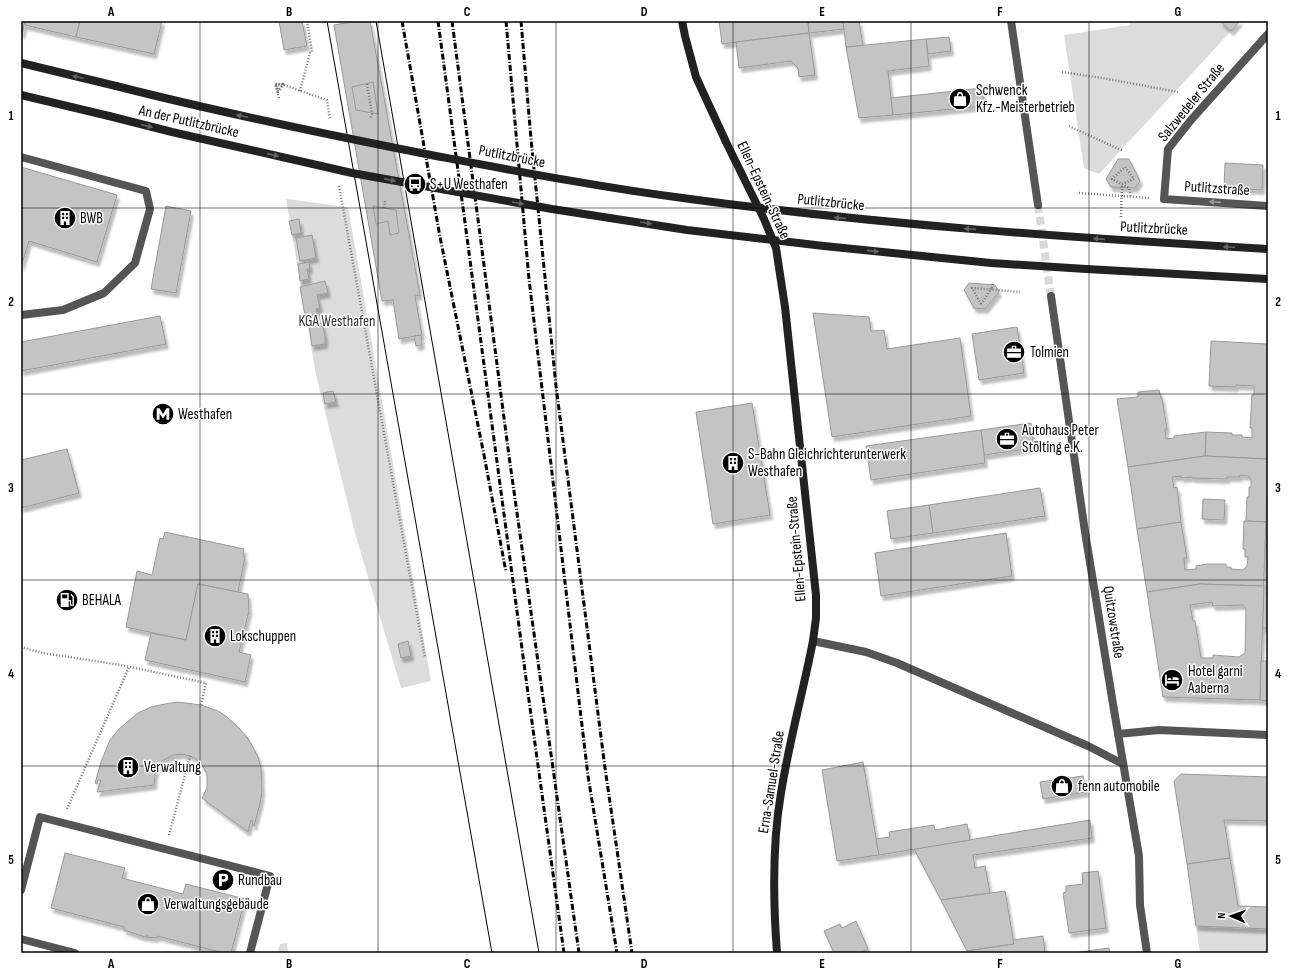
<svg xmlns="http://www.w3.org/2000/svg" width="1289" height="974" font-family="'Sofia Sans Condensed',sans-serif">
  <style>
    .green { fill: #dcdcdc }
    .building { fill: #c4c4c4; stroke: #999; fill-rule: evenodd; filter: url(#shadow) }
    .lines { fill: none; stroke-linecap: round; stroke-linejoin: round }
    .street-tunnel { stroke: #d9d9d9; stroke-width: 8; stroke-dasharray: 8 4; stroke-linecap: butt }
    .path { stroke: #777; stroke-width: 2.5; stroke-dasharray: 1 2; stroke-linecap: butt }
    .lane { stroke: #555; stroke-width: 8 }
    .street { stroke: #555; stroke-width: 8 }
    .secondary { stroke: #222; stroke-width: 8 }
    .tram { stroke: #000; stroke-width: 1 }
    .rail { stroke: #000; stroke-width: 3; stroke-dasharray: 6 2 1 2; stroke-linecap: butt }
    .path-bridge { stroke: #777; stroke-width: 2.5; stroke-dasharray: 1 2; stroke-linecap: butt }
    .secondary-bridge { stroke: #222; stroke-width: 8 }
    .oneway { fill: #646464 }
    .oneway2 { fill: #999 }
    .grid { fill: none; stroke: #000; stroke-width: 1; stroke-opacity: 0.55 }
    .labels { text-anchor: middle; stroke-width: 3; stroke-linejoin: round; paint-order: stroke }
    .poi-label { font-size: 15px; fill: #000; stroke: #fff; text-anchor: start }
    .street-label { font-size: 15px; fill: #000; stroke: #fff }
    .park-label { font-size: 15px; fill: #333; stroke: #fff }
    .neatline { fill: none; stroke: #000; stroke-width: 1.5 }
    .grid-label { font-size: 13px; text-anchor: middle; font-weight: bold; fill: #000 }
  </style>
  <defs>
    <filter id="shadow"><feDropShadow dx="2.5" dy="4.5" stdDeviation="1" flood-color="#0004"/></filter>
  </defs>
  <rect width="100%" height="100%" fill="#fff"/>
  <g class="green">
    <polygon points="1130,21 1220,21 1231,31 1099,174 1084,168 1064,35 1130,25"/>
    <polygon points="286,199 348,207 431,681 401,688 355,533 316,375"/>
    <polygon points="1196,926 1268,929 1268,953 1200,953"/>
    <polygon points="287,943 288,953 277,953 280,944"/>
  </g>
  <g class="building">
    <polygon points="21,21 25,21 22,35 21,34"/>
    <polygon points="25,21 80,21 76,37 25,25"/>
    <polygon points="80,21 162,21 154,54 76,37"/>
    <polygon points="279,21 302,21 307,46 284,50"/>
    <polygon points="357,21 370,21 420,295 415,296 422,335 399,339 393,300 382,301 334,25"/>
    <polygon points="719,21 808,21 809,33 722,44"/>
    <polygon points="808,21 843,21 844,29 809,33"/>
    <polygon points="843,21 859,21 863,46 846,47"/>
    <polygon points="1220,21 1240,21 1231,31"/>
    <polygon points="809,33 815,75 799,77 798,68 791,61 739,68 736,42"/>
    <polygon points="949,37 951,51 928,54 926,39"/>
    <polygon points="926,39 929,66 888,71 893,115 859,118 846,47"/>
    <polygon points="373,82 378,114 356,110 352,87"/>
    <polygon points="982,88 984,106 893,115 891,98"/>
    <polygon points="1118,159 1129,159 1140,181 1135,188 1111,187 1106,179"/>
    <polygon points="1225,163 1263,165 1262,190 1224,188"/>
    <polygon points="21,167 117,195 97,262 29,241 21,267"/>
    <polygon points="166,206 191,211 176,293 151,289"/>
    <polygon points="373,206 396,210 399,233 390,235 388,221 376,224"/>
    <polygon points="299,219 301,233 292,235 289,221"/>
    <polygon points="312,235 316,258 300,261 296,238"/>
    <polygon points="309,262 310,269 307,269 309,279 300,281 298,264"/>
    <polygon points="325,281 328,293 317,295 320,308 316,309 317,314 305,316 300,287"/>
    <polygon points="969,283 995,285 999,292 985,309 974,308 964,290"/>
    <polygon points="813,313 869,317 871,331 884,330 887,349 960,338 971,416 832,437"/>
    <polygon points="160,316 166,344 21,371 21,342"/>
    <polygon points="322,323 325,336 325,344 312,346 309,325"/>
    <polygon points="1017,327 1024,373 979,380 972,334"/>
    <polygon points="421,335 422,345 416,346 414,336"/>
    <polygon points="1211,341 1268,344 1268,459 1205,456 1206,432 1232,433 1232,435 1242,435 1242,437 1252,438 1252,428 1250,428 1252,395 1254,395 1254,386 1236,385 1236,387 1209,386"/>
    <polygon points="1159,390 1161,398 1162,398 1167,429 1165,429 1166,439 1174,438 1174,436 1206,432 1205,456 1128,467 1117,399 1138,397 1138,392"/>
    <polygon points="333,391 336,402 325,404 323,393"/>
    <polygon points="752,403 770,515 713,524 696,412"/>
    <polygon points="1031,423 1034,448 984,455 981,430"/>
    <polygon points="981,430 985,463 871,480 866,446"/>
    <polygon points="67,449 79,493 21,508 21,460"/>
    <polygon points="1205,456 1268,459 1266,522 1246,521 1247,497 1249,497 1249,487 1251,487 1251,479 1248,476 1240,475 1240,477 1227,477 1227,479 1192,478 1192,477 1181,478 1181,476 1172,477 1174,488 1177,487 1181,522 1137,529 1128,467"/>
    <polygon points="1040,488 1045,516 933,533 929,505"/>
    <polygon points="1203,499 1225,500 1224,520 1202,519"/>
    <polygon points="929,505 933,533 891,539 887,511"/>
    <polygon points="1244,521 1266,522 1264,586 1200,584 1147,592 1137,529 1181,522 1187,558 1184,558 1185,570 1196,569 1196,566 1207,564 1226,564 1226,567 1231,567 1231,569 1243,570 1247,566 1248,557 1245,557 1245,549 1243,549"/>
    <polygon points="1266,522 1268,522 1268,628 1262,628"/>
    <polygon points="165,532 244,549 243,556 245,557 238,592 198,584 186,640 126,627 137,571 152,575 160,538 163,539"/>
    <polygon points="1006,533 1012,576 881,596 875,553"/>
    <polygon points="198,584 248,594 249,611 239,652 251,655 245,682 145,660 151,633 186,640"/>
    <path d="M1200 584 1264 586 1260 700 1163 697 1147 592ZM1212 602 1213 606 1243 605 1246 609 1245 653 1239 657 1213 655V658H1201L1195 621H1193L1190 605Z"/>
    <polygon points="408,641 411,656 401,658 398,644"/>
    <polygon points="1261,661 1268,661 1268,701 1260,700"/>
    <polygon points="178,702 201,705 218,711 227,717 239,728 247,737 253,747 258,757 261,768 262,792 260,804 254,826 252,825 253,821 251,820 248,832 202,798 207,788 207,774 202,765 195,758 190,756 181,754 173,755 162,761 157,766 155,774 154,785 97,792 101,780 98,780 97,784 95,783 101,762 110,740 119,729 138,713 151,707 165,704"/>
    <polygon points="863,762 879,855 837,861 822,770"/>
    <polygon points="1181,774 1268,777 1268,821 1224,820 1230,858 1187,864 1174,781"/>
    <polygon points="1083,776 1086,792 1043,799 1040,782"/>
    <polygon points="1090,820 1092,838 973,855 975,868 985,866 990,893 941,900 914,849"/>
    <polygon points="967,824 970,840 879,855 876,839 890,837 889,832 934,825 935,830"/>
    <polygon points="65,853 125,868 122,878 183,894 186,884 245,899 231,953 224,953 157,936 156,938 147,937 148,936 146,936 145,937 124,930 124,927 51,908"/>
    <polygon points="1230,858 1238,906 1268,907 1268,929 1196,926 1187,864"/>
    <polygon points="1098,871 1106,928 1069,933 1063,893 1066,892 1066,886 1083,884 1082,873"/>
    <polygon points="1005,891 1014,944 967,951 941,900"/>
    <polygon points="856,921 868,949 858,953 834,953 824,931 840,924 842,928"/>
    <polygon points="1043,936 1045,953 968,953 967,951 1014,944 1013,940"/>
    <polygon points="1109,948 1110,953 1073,953"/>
  </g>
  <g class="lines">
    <polyline class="street-tunnel" points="1038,205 1051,296"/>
    <g class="path">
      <polyline points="1062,72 1102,78 1178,92"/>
      <polyline points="367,84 372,114 370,119"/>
      <polyline points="284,85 327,100 330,120"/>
      <polyline points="300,91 310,53 312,52 307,21"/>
      <polyline points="279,98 275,84 284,84 278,92 276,84 283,84 278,91 276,85 282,85"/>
      <polyline points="1069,126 1123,151"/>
      <polyline points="1122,184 1134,179 1125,167 1112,179 1129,188 1131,197"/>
      <polyline points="339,186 425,658"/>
      <polyline points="1079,193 1150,198"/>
      <polyline points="384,208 385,200"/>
      <polyline points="992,288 993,282"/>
      <polyline points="981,304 972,288 1020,292"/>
      <polyline points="21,647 43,653 121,665 206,683 201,705"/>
      <polyline points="67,809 129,667"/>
      <polyline points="169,835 190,756"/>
    </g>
    <g class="lane">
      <polyline points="21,157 146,191 150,209 135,263 104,293 63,310 21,315"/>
      <polyline points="21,890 40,817 270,876 250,953"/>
      <polyline points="21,939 75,953"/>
    </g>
    <g class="street">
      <polyline points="1011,21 1038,205"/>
      <polyline points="1268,34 1191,120 1168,149 1164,199 1268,206"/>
      <polyline points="1051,296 1085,532 1113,704 1139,856 1140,905 1147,953"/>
      <polyline points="813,641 866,652 897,663 1088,746 1123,764"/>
      <polyline points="1118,734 1159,730 1268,735"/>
    </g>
    <g class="secondary">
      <path d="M682 21 685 36 696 77 726 142 764 219 776 248 785 307 816 595V618L813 641C803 692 789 742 781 793 772 845 773 900 777 953"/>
      <polyline points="21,63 116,86"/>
      <polyline points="21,95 109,116"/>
    </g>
    <g class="tram">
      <polyline points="327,21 492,953"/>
      <polyline points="376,21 539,953"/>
    </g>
    <g class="rail">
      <polyline points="402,21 440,237 484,455 506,572"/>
      <polyline points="438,21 527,686 564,953"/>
      <polyline points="452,21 509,456 579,953"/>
      <polyline points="506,21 529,279 588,776 617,953"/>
      <polyline points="521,21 531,139 556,386 605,768 632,953"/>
    </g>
    <g class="path-bridge">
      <polyline points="1121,217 1122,184"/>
      <polyline points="981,304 992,288"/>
    </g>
    <g class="secondary-bridge">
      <path d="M116 86C222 113 329 135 436 156 521 172 605 188 690 199 882 225 1075 238 1268 249"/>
      <polyline points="109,116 172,132 352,173 552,209 687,230 824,246 991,263 1086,269 1268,279"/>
    </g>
  </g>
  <defs><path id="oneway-solid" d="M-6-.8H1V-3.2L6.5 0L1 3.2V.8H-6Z"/></defs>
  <g class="oneway">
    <use href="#oneway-solid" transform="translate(78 77) rotate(-166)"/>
    <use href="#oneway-solid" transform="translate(242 116) rotate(-168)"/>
    <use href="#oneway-solid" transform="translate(147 126) rotate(14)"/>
    <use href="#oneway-solid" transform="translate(273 155) rotate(13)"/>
    <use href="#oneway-solid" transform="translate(390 180) rotate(11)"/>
    <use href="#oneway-solid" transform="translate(518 203) rotate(10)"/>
    <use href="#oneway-solid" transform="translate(840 218) rotate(-175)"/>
    <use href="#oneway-solid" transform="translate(646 223) rotate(9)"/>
    <use href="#oneway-solid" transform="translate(970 229) rotate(-176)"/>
    <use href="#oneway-solid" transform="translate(1099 239) rotate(-176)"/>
    <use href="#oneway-solid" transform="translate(1229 247) rotate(-177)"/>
    <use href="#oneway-solid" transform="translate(873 251) rotate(6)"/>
  </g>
  <use class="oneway2" href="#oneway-solid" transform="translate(1215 202) rotate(-176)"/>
  <path class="grid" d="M200 21V953M378 21V953M556 21V953M733 21V953M911 21V953M1089 21V953M21 208H1268M21 394H1268M21 580H1268M21 766H1268"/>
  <defs>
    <g id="shop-disc" transform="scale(1.15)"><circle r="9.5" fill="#000" stroke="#fff"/><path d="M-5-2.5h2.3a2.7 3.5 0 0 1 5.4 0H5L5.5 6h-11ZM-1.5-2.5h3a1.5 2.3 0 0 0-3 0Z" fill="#fff"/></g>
    <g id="bus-disc" transform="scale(1.15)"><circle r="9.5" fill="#000" stroke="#fff"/><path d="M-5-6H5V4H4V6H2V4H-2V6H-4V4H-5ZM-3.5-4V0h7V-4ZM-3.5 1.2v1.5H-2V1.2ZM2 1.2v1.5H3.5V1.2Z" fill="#fff"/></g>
    <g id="building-disc" transform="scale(1.15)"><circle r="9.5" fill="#000" stroke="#fff"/><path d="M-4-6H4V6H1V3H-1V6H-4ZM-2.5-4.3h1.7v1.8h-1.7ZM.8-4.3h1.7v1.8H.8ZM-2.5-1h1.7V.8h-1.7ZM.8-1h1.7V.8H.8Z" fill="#fff"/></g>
    <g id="office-disc" transform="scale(1.15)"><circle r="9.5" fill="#000" stroke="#fff"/><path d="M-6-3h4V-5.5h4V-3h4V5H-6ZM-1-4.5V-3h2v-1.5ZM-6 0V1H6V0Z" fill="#fff"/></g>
    <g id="metro-disc" transform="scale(1.15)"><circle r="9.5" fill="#000" stroke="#fff"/><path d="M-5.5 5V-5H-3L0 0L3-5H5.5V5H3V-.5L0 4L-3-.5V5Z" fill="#fff"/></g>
    <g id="fuel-disc" transform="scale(1.15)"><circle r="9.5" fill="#000" stroke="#fff"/><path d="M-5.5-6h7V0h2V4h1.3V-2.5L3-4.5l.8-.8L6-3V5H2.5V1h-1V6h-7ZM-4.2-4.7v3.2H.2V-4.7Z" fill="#fff"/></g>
    <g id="hotel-disc" transform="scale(1.15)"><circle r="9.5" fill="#000" stroke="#fff"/><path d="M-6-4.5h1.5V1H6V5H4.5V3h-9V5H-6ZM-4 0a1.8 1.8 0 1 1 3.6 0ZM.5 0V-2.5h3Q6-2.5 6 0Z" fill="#fff"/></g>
    <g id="parking-disc" transform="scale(1.15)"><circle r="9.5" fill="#000" stroke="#fff"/><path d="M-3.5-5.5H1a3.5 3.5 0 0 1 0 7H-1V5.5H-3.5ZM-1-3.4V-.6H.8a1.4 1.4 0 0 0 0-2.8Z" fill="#fff"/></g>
  </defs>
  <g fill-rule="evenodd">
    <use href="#shop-disc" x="960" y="99"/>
    <use href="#bus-disc" x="415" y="184"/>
    <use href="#building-disc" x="65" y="218"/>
    <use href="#office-disc" x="1014" y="352"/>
    <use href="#metro-disc" x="163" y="414"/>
    <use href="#office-disc" x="1007" y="439"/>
    <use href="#building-disc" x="733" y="463"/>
    <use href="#fuel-disc" x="67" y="600"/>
    <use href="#building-disc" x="215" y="636"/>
    <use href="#hotel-disc" x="1172" y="680"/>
    <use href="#building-disc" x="128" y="767"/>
    <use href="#shop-disc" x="1062" y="786"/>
    <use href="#parking-disc" x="223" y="880"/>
    <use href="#shop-disc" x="148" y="904"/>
  </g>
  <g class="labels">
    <g class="poi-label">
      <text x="976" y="95">Schwenck<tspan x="976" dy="17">Kfz.-Meisterbetrieb</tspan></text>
      <text x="430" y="189">S+U Westhafen</text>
      <text x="80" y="223">BWB</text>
      <text x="1030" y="357">Tolmien</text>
      <text x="178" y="419">Westhafen</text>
      <text x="1022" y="435">Autohaus Peter<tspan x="1022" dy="17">Stölting e.K.</tspan></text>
      <text x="748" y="459">S-Bahn Gleichrichterunterwerk<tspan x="748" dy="17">Westhafen</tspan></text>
      <text x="82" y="605">BEHALA</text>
      <text x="230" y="641">Lokschuppen</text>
      <text x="1188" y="676">Hotel garni<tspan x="1188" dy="17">Aaberna</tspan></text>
      <text x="144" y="772">Verwaltung</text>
      <text x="1078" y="791">fenn automobile</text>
      <text x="238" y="885">Rundbau</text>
      <text x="164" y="909">Verwaltungsgebäude</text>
    </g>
    <g class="street-label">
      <text transform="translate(1191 102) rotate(-51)" y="5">Salzwedeler Straße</text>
      <text transform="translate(189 121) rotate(13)" y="5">An der Putlitzbrücke</text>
      <text transform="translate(512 156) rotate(11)" y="5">Putlitzbrücke</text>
      <text transform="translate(1217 188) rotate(4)" y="5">Putlitzstraße</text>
      <text transform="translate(764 190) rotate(65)" y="5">Ellen-Epstein-Straße</text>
      <text transform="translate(831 202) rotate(6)" y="5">Putlitzbrücke</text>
      <text transform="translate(1154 228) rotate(3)" y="5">Putlitzbrücke</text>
      <text transform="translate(796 549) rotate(-95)" y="5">Ellen-Epstein-Straße</text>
      <text transform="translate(1114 622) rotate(81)" y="5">Quitzowstraße</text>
      <text transform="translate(771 782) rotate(-81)" y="5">Erna-Samuel-Straße</text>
    </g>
    <g class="park-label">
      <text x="337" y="326">KGA Westhafen</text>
    </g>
  </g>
  <rect width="1289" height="974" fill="none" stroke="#ffffff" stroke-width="44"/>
  <g transform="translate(1231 916) rotate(272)" stroke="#ffffff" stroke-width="3" paint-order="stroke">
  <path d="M0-3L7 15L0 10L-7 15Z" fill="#000000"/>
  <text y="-6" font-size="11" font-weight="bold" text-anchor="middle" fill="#000000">N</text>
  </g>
  <rect x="22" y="22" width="1245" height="930" class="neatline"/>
  <g class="grid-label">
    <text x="111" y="16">A</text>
    <text x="289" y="16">B</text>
    <text x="467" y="16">C</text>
    <text x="644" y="16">D</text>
    <text x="822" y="16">E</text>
    <text x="1000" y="16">F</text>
    <text x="1178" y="16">G</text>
    <text x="11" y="120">1</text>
    <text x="1278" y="120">1</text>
    <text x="11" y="306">2</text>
    <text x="1278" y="306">2</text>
    <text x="11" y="492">3</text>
    <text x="1278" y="492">3</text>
    <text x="11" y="678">4</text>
    <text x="1278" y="678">4</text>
    <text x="11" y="864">5</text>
    <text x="1278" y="864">5</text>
    <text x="111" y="968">A</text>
    <text x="289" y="968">B</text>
    <text x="467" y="968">C</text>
    <text x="644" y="968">D</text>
    <text x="822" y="968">E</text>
    <text x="1000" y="968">F</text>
    <text x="1178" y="968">G</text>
  </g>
</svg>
